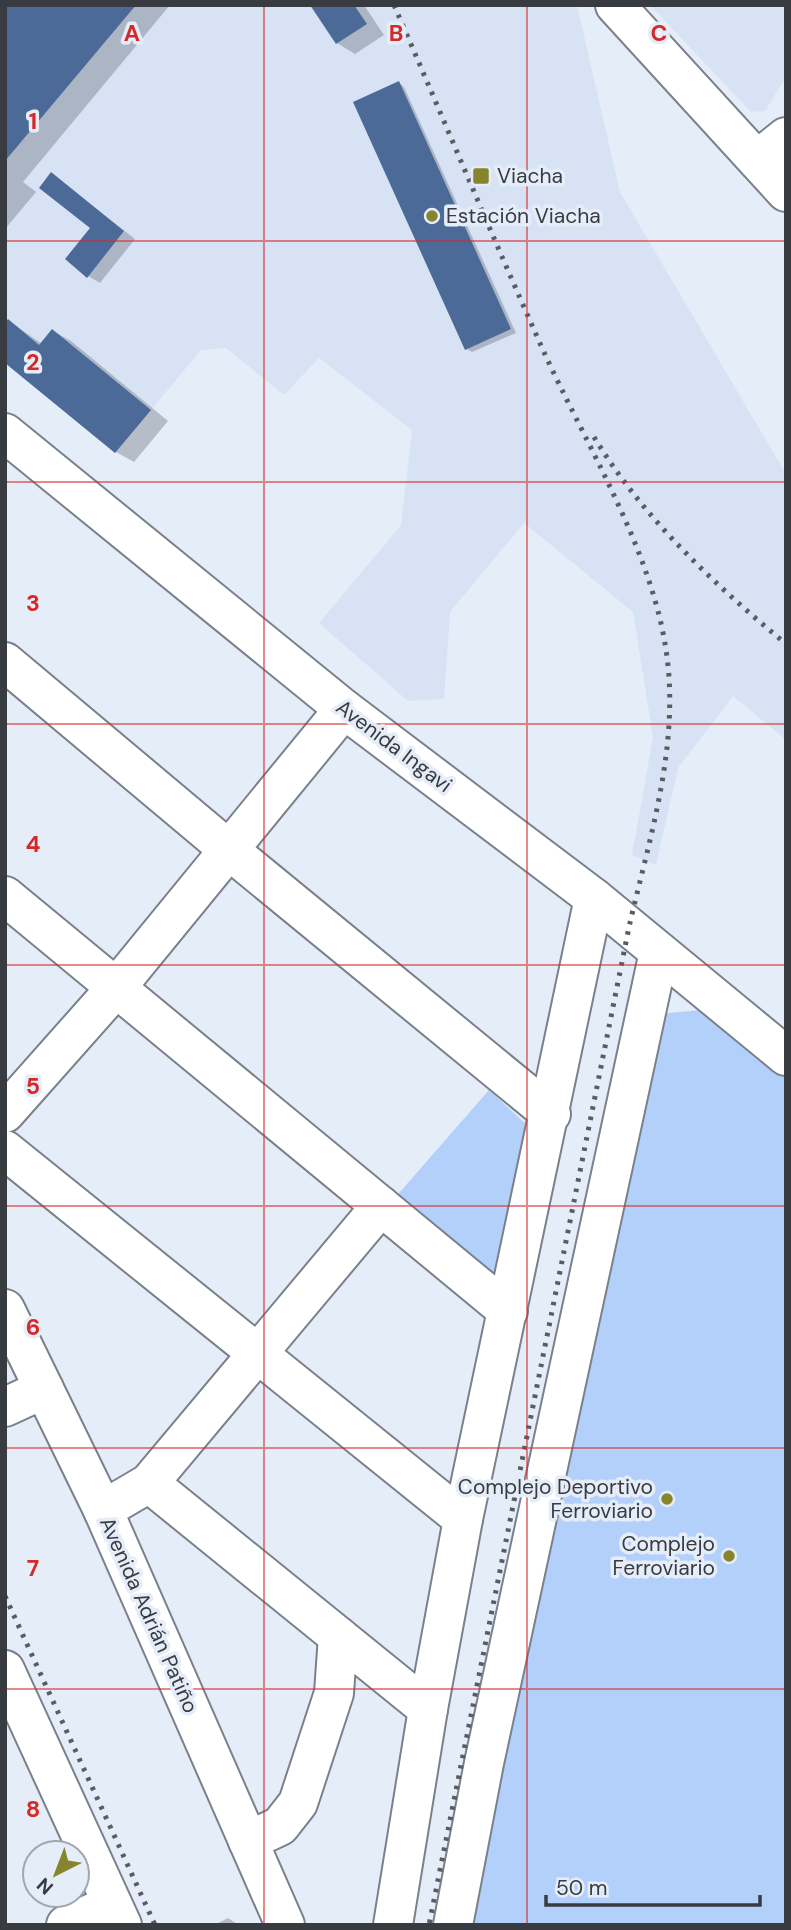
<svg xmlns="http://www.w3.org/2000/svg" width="791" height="1930" font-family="'DM Sans',sans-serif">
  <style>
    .built { fill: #d7e3f5 }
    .green { fill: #b3d0fa }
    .shadow { fill: #0003 }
    .building { fill: #4b6a97 }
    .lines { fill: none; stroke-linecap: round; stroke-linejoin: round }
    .minor-casing { stroke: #7a818b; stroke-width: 42 }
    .minor { stroke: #fff; stroke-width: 38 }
    .rail { stroke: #595d63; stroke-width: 5; stroke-dasharray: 3.5 7; stroke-linecap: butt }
    .grid { fill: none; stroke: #d62828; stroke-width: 2; stroke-opacity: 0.55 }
    .poi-dot { fill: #86842c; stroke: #e5edf8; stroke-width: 2.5 }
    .labels { text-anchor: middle; stroke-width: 7; stroke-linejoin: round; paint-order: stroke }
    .poi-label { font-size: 21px; fill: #383b40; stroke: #e5edf8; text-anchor: start }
    .street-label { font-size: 21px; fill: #383b40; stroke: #e5edf8 }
    .grid-label { font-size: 23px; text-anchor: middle; font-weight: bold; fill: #d62828; stroke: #e5edf8; stroke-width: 7; stroke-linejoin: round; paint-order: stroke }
  </style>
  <rect width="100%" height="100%" fill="#e5edf8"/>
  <g class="built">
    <polygon points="5,5 577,5 620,192 786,474 786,740 733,696 678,768 656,865 632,855 653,737 633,612 524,523 450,612 444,699 408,701 319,623 401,525 412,430 319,358 284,395 226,348 201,350 115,453 5,363"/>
    <polygon points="650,5 786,5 786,77 765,111 751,112"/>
  </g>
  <g class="green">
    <polygon points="702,1010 786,1073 786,1925 464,1925 641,1042 668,1013"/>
    <polygon points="489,1090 528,1126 498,1282 393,1200"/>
  </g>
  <g class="shadow">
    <polygon points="5,5 170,5 23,182 36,192 5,229"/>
    <polygon points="312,5 364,5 384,35 355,54 337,43"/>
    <polygon points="399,83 404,87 516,333 472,352 467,349"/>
    <polygon points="52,175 135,239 100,283 88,276 93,228"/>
    <polygon points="9,321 42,344 53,331 71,341 168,421 134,462 116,452"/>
    <polygon points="228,1918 239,1925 214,1925"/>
  </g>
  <g class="building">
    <polygon points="5,5 136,5 5,161"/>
    <polygon points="310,5 354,5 367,24 336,44"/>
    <polygon points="399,81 511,329 465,350 353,102"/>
    <polygon points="51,172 124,231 87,278 65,259 90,228 39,188"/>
    <polygon points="8,319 39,345 52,329 151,410 115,453 5,363 5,323"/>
  </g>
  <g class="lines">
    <g class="minor-casing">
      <g id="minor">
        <polyline points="615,5 786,192"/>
        <polyline points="757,160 786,137"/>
        <polyline points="5,433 344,709 594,898 786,1056"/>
        <polyline points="5,662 229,850 551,1114"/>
        <polyline points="5,896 508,1311"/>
        <polyline points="5,1113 115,989 344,709"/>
        <polyline points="5,1150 463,1519"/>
        <polyline points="5,1309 103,1510 285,1925"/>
        <polyline points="5,1407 44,1389"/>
        <polyline points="149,1483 428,1709"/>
        <polyline points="103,1510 149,1483 381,1206"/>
        <polyline points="5,1670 122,1925"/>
        <polyline points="248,1841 280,1826 298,1803 334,1693 338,1636"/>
        <polyline points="66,1925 112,1904"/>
        <polyline points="393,1925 428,1709 463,1519 594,898"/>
        <polyline points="453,1925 484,1763 659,952"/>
      </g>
    </g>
    <use href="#minor" class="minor"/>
    <g class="rail">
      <path d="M394 5C444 120 492 236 543 350 586 445 654 553 667 657 679 748 649 840 629 927L429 1925"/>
      <path d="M594 437C643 518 714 584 786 644"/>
      <polyline points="5,1596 155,1925"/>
    </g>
  </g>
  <path class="grid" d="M264 5V1925M527 5V1925M5 241H786M5 482H786M5 724H786M5 965H786M5 1206H786M5 1448H786M5 1689H786"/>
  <g class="poi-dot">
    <rect x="472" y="167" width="18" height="18" rx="3.5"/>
    <circle cx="432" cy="216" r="7"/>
    <circle cx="667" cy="1499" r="7"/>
    <circle cx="729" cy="1556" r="7"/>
  </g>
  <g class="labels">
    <g class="poi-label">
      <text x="497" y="183">Viacha</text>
      <text x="446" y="223">Estación Viacha</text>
      <text x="653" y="1494" text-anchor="end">Complejo Deportivo<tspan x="653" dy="24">Ferroviario</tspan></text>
      <text x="715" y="1551" text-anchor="end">Complejo<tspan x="715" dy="24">Ferroviario</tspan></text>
    </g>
    <g class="street-label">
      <text transform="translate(394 746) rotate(37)" y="7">Avenida Ingavi</text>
      <text transform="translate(149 1615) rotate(66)" y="7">Avenida Adrián Patiño</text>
    </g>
  </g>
  <g class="grid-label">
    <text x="132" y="41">A</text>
    <text x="396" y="41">B</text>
    <text x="659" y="41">C</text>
    <text x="33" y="129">1</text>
    <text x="33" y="370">2</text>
    <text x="33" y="611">3</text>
    <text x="33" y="852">4</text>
    <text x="33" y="1094">5</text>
    <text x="33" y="1335">6</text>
    <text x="33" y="1576">7</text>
    <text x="33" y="1817">8</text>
  </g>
  <rect width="791" height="1930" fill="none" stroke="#383b40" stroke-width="14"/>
  <g transform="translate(56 1874) rotate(222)"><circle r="33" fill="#e5edf8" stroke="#a0a6ae" stroke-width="2"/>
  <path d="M0-5L12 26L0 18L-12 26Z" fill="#86842c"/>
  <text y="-10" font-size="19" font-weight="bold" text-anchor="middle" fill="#383b40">N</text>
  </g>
  <path d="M546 1895v10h214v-10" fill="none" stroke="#383b40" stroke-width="3.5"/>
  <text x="556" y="1895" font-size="21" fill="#383b40" stroke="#e5edf8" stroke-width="5" paint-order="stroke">50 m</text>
</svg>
